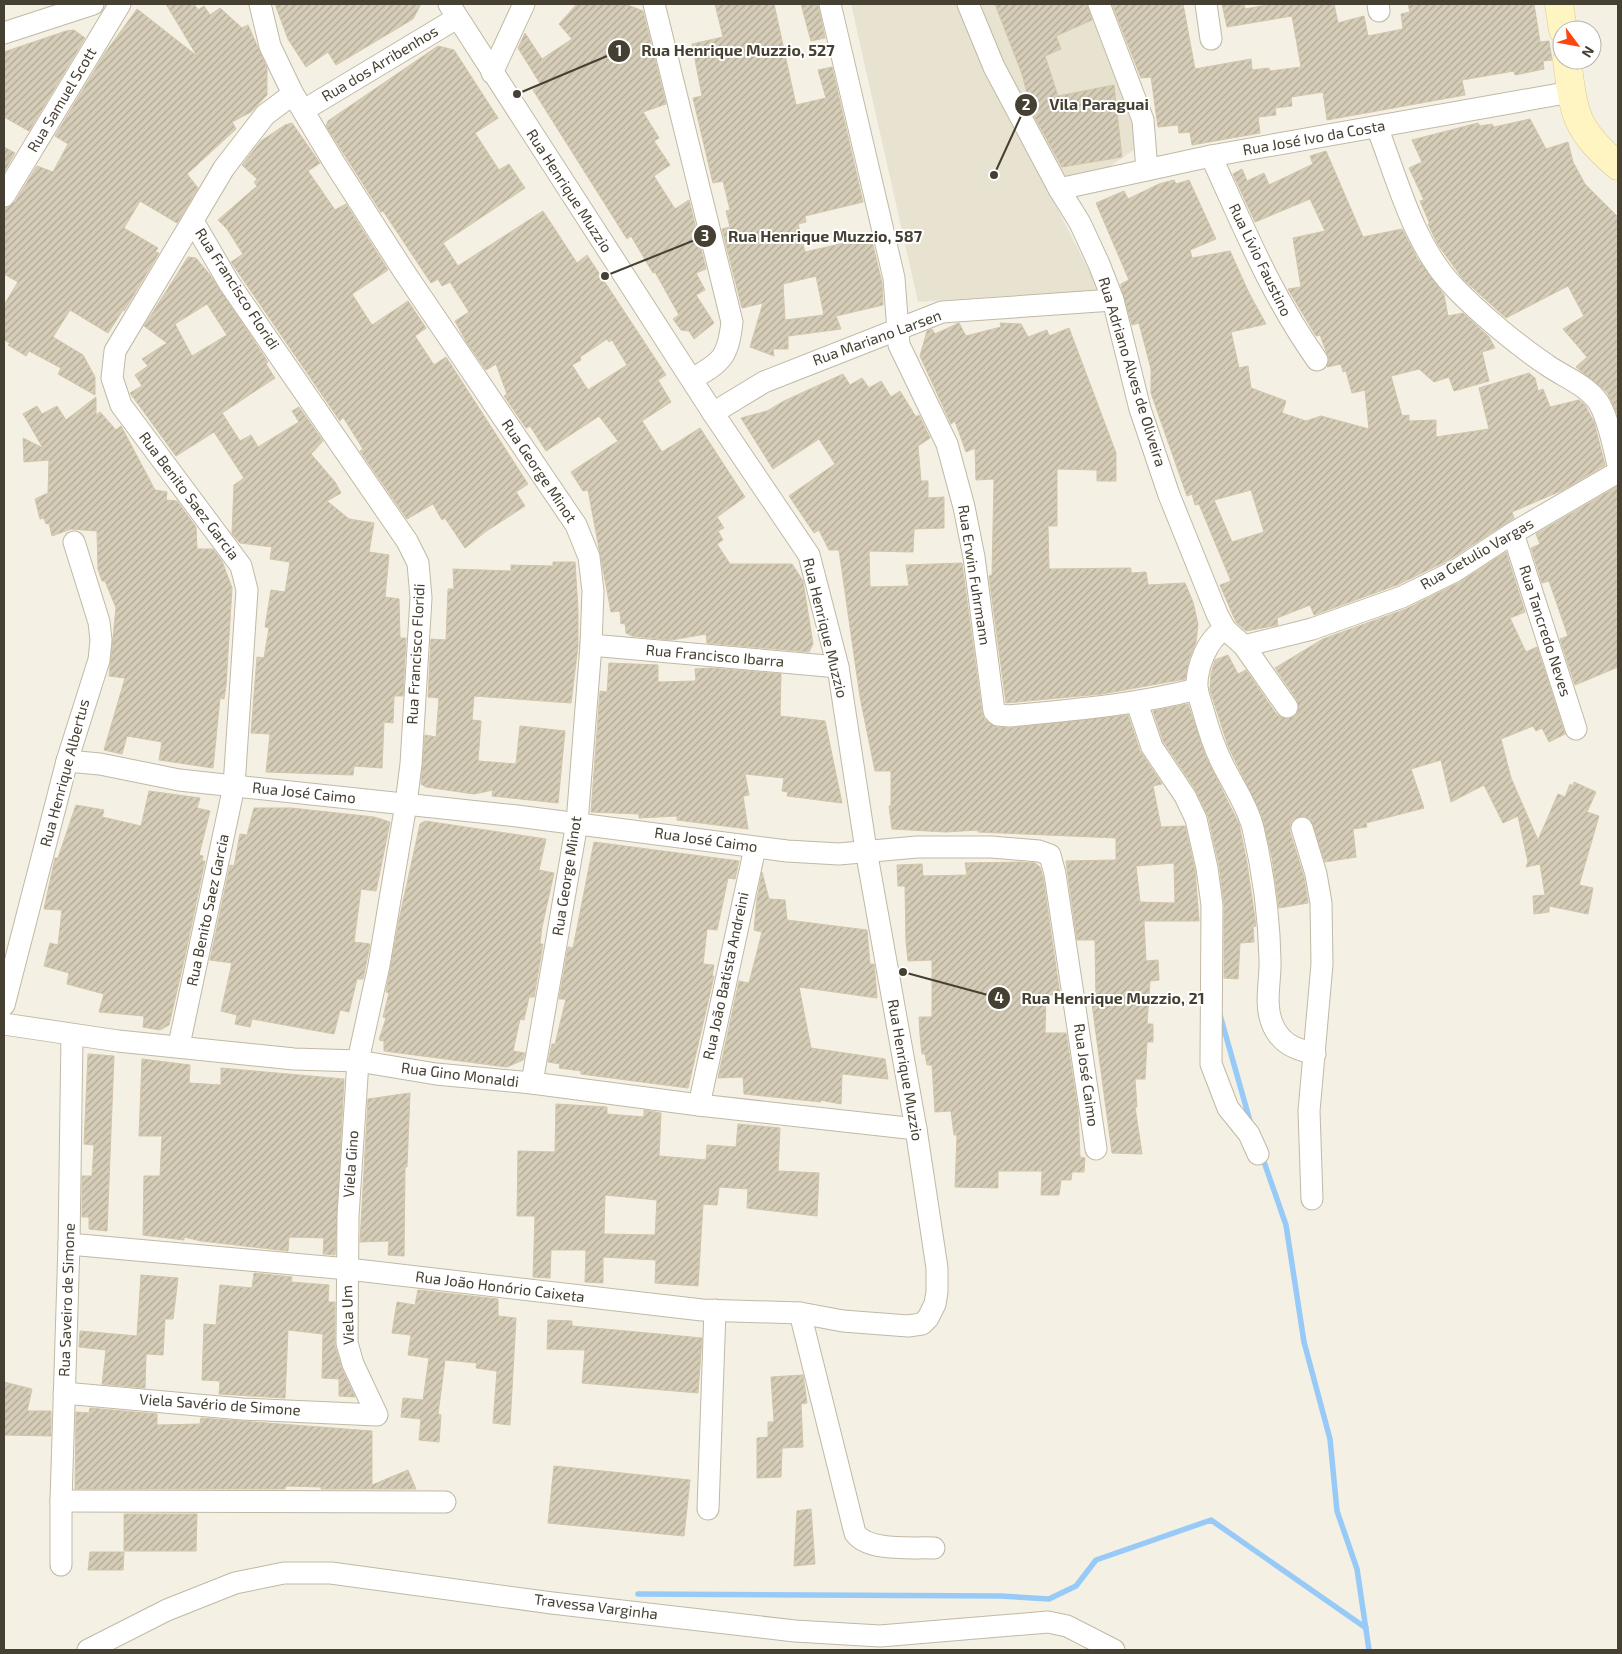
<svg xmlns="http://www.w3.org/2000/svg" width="1622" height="1654" font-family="'Exo 2',sans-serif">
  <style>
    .residential { fill: #e8e3d1 }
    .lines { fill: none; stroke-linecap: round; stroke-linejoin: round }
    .stream { stroke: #98caf8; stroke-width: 5.5 }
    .building { fill: url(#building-hatch); stroke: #d2c5aa; fill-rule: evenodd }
    .street-casing { stroke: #c0b9a5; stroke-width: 23 }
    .secondary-casing { stroke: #d9cb8e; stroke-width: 29 }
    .street { stroke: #fff; stroke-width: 21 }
    .secondary { stroke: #fff5c2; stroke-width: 28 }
    .labels { text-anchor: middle; stroke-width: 4; stroke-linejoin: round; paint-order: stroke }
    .street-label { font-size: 15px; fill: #464033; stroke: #fff }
    .leader { fill: none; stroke: #464033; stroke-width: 2 }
    .callout-dot { fill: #464033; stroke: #fff; stroke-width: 2 }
    .mark-label { font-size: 15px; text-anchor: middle; font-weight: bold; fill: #fff }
    .callout-label { font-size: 16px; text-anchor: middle; font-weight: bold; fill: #464033; stroke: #fff; stroke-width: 4; stroke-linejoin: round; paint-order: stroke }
  </style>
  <defs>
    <pattern id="building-hatch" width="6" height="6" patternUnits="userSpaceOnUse" patternTransform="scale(1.25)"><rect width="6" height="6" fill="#d6cdb8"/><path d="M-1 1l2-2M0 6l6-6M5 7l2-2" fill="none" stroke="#afa896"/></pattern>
  </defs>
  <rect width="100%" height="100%" fill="#f4f0e3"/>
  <polygon class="residential" points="851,4 1087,4 1141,145 1055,204 1099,290 918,302"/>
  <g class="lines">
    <g class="stream">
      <polyline points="1220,1015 1250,1121"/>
      <polyline points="1262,1156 1286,1225 1304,1342 1330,1439 1337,1511 1357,1569 1369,1650"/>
      <polyline points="638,1594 1000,1596 1049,1599 1076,1586 1096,1560 1211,1520 1366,1628"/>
    </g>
  </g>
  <g class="building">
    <polygon points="166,4 194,4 198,10 204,6 210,15 220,8 242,28 248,25 267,68 267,95 251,112 232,122 236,129 187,174 198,188 177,223 140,201 124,228 158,248 155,252 159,253 124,311 123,310 108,333 70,310 53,337 83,355 95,377 95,395 58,374 61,368 29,351 26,356 8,345 10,343 4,340 4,305 18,282 4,274 4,208 15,202 37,166 53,172 68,144 55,136 105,53 137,9 197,56"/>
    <polygon points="275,4 421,4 413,19 336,65 328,52 306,67 288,39"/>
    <polygon points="577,4 625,4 643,11 666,104 643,112 659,138 654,141 670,165 654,176 675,209 689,200 706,269 696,273 705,290 696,295 714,323 694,339 689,331 681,330 673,319 679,315 655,272 653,273 631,236 627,239 533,90 541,85 518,48 525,33 542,59 572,39 559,24"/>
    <path d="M715 4H774L796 105 826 98 818 70 832 67 863 202 805 216 806 222 798 224 805 252 871 237 882 283 883 305 836 316 841 329 788 336V349H773L774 356 750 347 763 303 742 308 722 229 730 227 726 211 730 210 723 181 713 183 693 98 702 96 692 44 723 37ZM816 276 824 315 785 320 783 284Z"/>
    <polygon points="801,4 818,4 825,38 811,41"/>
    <polygon points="995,4 1087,4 1092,20 1056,36 1061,49 1045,56 1058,96 1114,85 1122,157 1062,167 1032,112 1022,74"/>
    <polygon points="1112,4 1183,4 1195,69 1251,59 1252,70 1269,68 1270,71 1301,67 1292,16 1227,27 1222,4 1244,4 1245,9 1272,4 1334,4 1338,23 1364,16 1368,36 1403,29 1401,14 1410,12 1408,4 1534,4 1540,42 1549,41 1552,60 1543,61 1544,69 1515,75 1514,71 1462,80 1465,95 1327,120 1323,92 1291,97 1292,106 1275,108 1276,115 1258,117 1260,133 1192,145 1190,132 1179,133 1178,125 1158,127 1151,77 1141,78"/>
    <polygon points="74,30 85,38 29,131 4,117 4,52 66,31"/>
    <path d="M438 46 454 50 498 118 475 133 499 170 509 164 525 188 443 243 458 266 543 211 577 263 587 255 666 375 658 380 671 402 642 421 662 452 700 428 745 497 717 517 724 528 718 531 723 540 717 544 730 564H792L803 581 813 644 809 652 707 643 706 634 671 640 632 636 626 633 625 623 621 624 620 611 611 612 588 490 583 491 571 472 618 441 599 416 546 451 530 426 526 428 504 396 507 394 496 364 486 370 467 343 455 321 469 312 450 282 442 286 438 279 431 283 383 211 381 212 326 126 328 121ZM607 339 609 342 612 340 627 365 588 390 572 365 581 360 580 357Z"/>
    <polygon points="1530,119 1546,149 1568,142 1573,162 1585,184 1618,217 1618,416 1607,392 1576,367 1587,357 1563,329 1584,316 1568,286 1506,318 1463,279 1438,245 1428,224 1430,224 1420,201 1424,200 1409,168 1422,162 1412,140 1478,123 1480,126 1492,124 1494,127"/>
    <polygon points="292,123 320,163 308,171 335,210 346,204 388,270 352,294 372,325 408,301 426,328 415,336 434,365 446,357 528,484 516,492 525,506 485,532 465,548 445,518 442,520 433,504 407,519 360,451 363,449 343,417 340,421 231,262 243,254 227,229 218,220 257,186 254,182 257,179 242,165 261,141 285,125"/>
    <polygon points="4,147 15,153 4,172"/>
    <path d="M1326 151 1363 237 1402 229 1417 258 1444 295 1448 316 1463 313 1489 337 1495 348 1482 352 1489 381 1454 391 1449 377 1434 382 1419 369 1391 376 1402 416 1409 415V421L1436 420V437L1489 429 1479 388 1529 373 1535 378 1538 391 1543 389 1550 407 1579 400 1585 405 1594 422 1605 465 1563 490 1512 512 1514 518 1449 560 1397 585 1314 615 1310 605 1277 618 1278 625 1246 631 1236 622 1220 585 1231 581 1199 504 1195 505 1192 494 1187 496 1151 393V369L1139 323 1132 325 1121 287V284L1129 280 1096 203 1124 191 1128 199 1159 184 1174 180 1176 184 1189 180 1216 239 1190 250 1192 258 1230 251 1249 293 1266 324 1231 332 1239 368 1248 366 1251 388 1286 401 1282 413 1306 421 1321 416 1369 429 1365 390 1352 393 1346 371 1343 372 1341 364 1327 367 1329 359 1320 335 1316 336 1288 289 1301 287 1293 238 1325 231 1310 199 1255 222 1233 174 1242 169 1247 181 1264 173 1269 185 1313 164 1310 156ZM1251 490 1264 532 1232 542 1214 500Z"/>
    <path d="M188 257 196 258 210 275 268 362 266 364 275 378 222 413 240 441 251 435 258 447 299 422 292 411 299 407 323 441 311 454 335 482 341 493 327 501 349 519 374 523 369 552 389 555 385 597 399 599 400 638H406L403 696H394L393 723 384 722 382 768 354 766 353 775 266 772 270 734 251 733 257 657 264 658 269 628 265 627 271 590 285 592 290 562 270 559 272 547 240 543 232 534 234 485 244 478 214 432 176 456 130 393 142 386 135 375 148 366 142 359 167 343 144 326ZM207 304 227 335 192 356 175 324Z"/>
    <polygon points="959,323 966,336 1001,327 1000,323 1021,324 1028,337 1047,330 1049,336 1069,328 1116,453 1116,481 1097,481 1097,470 1057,469 1057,526 1048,526 1049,569 1131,568 1131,573 1146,572 1148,585 1185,583 1193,602 1198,624 1196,642 1189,659 1185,679 1102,694 1006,703 989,576 992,575 994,479 976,480 975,448 966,452 955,421 951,424 920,356 927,331 932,329 935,334"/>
    <path d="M843 374 850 385 862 378 869 388 881 381 891 397 900 391 916 417 919 415 930 438 918 446 921 481H928V498L944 497V528L914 529 913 552 869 551 870 587 909 586 906 565 962 563 982 713 985 720 996 727 1010 728 1128 715 1140 751 1162 784 1153 786 1161 827 1185 826 1195 870 1199 921H1144L1146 961 1158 960 1159 980 1150 981 1147 1024H1153V1042H1147L1145 1079H1135L1137 1107H1135L1142 1154 1112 1153 1092 1004H1096L1095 940H1077L1067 869 1066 861 1116 860V838L978 832V830L946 832 892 829 889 806H891V771H875L860 697 839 550H829L819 530 814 533 789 496 835 464 819 439 773 469 741 418 767 411 784 401ZM1174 863 1175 903 1140 902 1136 866Z"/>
    <polygon points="96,397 96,415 100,412 116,430 121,426 155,490 167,492 166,500 177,501 196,527 197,549 213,549 222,561 232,588 226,685 224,699 220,698 213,768 159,760 162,742 127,736 122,754 104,750 125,678 109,676 116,608 105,581 102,581 98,569 97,531 71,529 52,536 49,523 46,524 44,518 40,519 35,499 48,493 49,460 24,462 23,438 43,448 23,414 37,406 42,414 57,406 66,420"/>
    <polygon points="1618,486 1618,667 1575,685 1560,639 1568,636 1549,581 1542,583 1531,548 1540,544 1536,534"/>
    <polygon points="1506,552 1525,612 1510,618 1526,652 1537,647 1565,734 1549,742 1542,728 1536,731 1533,726 1501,739 1511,778 1538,840 1558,794 1565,797 1570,784 1573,786 1574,782 1596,792 1587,812 1599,816 1579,885 1593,888 1588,914 1549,906 1549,912 1534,914 1533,896 1545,895 1540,864 1526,867 1528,862 1518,816 1503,823 1484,785 1451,802 1441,760 1411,769 1424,808 1366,823 1367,827 1353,829 1356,857 1325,862 1311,819 1304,816 1293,819 1290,825 1290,832 1304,877 1308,903 1279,908 1272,858 1262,816 1228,746 1210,690 1211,674 1215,660 1228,655 1238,674 1246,670 1277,715 1282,718 1294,717 1298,712 1297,700 1275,668 1323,639 1406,609 1460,582"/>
    <polygon points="553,562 575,562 578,610 578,646 571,703 474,696 472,720 481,721 478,761 516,764 520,726 565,731 558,803 492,796 493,790 474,794 426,787 421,784 425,735 436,737 439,698 428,697 431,639 446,640 448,589 454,589 453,569 511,571 511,565 553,566"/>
    <polygon points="609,663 658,665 658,682 696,681 695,669 711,668 781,674 780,716 825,721 842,803 787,796 788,792 782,791 784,778 745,774 749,795 743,796 748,829 677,820 677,816 639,818 639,814 591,812 600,691 607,692"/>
    <polygon points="1188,704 1205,755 1239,824 1247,863 1256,926 1253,927 1254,942 1240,943 1238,979 1224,978 1224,903 1219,865 1208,816 1195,789 1163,741 1153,711"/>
    <polygon points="149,791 200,798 197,808 210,811 199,855 203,856 202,861 205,861 185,956 169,1025 160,1030 143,1027 144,1016 99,1012 104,994 67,984 69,973 44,966 50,943 58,945 62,910 44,909 55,858 58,858 76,805 104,810 102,817 141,826"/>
    <polygon points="254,808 291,808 374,817 390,822 376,891 361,889 354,942 370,944 363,979 357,979 349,1012 340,1010 334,1034 252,1019 250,1027 235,1024 237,1015 221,1011 232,963 210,960 230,865 234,866 240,834 247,835"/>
    <polygon points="425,821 546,839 539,870 554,873 542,927 540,944 543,944 534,997 529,997 524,1020 520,1019 513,1051 525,1053 523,1060 507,1067 384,1051 384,1041 379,1040 386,1018 383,1017 389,993 386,992 399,920 420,824"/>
    <polygon points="594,842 739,861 735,879 728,878 717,930 707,929 703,964 714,965 712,976 714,976 688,1088 581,1074 581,1071 559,1068 560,1064 548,1062 552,1044 555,1044 566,999 559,999 568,947 573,948"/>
    <polygon points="1021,862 1035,863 1040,867 1043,877 1060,995 1046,995 1045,1033 1066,1033 1078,1111 1080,1157 1085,1158 1084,1172 1072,1172 1071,1180 1061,1180 1059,1195 1041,1195 1042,1171 998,1171 998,1188 955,1187 957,1135 954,1135 951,1111 935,1112 932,1065 927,1065 925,1054 922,1054 920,1035 919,1017 932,1017 932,960 908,961 906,942 905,886 898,886 897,865 922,864 923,876 967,875 965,863"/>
    <polygon points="762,872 769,899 785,900 787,920 867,930 870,964 874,964 875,973 877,998 799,987 811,1048 885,1059 888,1079 842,1074 841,1104 820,1100 821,1102 744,1094 743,1077 718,1078 739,981 749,983 762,932 754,930 757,899"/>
    <polygon points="88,1054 114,1056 107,1231 89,1229 89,1217 82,1217 82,1176 92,1176 94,1145 84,1144"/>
    <polygon points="142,1059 190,1065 189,1083 221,1085 221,1068 344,1079 335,1255 323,1254 324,1238 289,1237 288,1251 201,1241 184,1237 184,1240 143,1235 144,1176 160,1176 162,1136 139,1136"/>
    <polygon points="410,1093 407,1167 405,1167 404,1256 388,1255 389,1241 360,1242 368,1099"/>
    <path d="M556 1104 607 1107V1114L644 1117V1110L661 1113 659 1156 706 1160 707 1145 736 1147 738 1124 780 1128 778 1171 819 1173 817 1216 747 1208 748 1189 719 1187 717 1205 703 1204 698 1286 655 1283 656 1260 603 1257V1283L585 1282 586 1250H551L550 1278 533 1277 535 1216H517L518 1151 555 1152ZM605 1195 657 1200 655 1235 604 1234Z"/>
    <polygon points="254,1273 292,1277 291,1282 329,1285 328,1302 335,1302 335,1346 342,1369 355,1397 339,1396 339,1379 322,1378 323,1334 288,1330 285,1398 219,1394 220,1381 202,1380 204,1324 216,1325 220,1285 252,1288"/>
    <polygon points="141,1275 178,1278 173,1319 165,1319 163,1355 146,1354 145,1388 102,1384 106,1350 79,1347 80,1331 137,1336"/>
    <polygon points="418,1290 498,1299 498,1316 516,1318 510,1425 493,1423 497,1371 476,1368 477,1363 445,1360 438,1414 441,1415 439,1442 419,1440 421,1419 401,1417 403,1398 423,1400 429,1358 408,1355 411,1335 392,1333 397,1302 415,1305"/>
    <polygon points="548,1320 572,1321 572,1326 702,1338 698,1393 582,1383 585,1350 547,1349"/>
    <polygon points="803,1375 807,1403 801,1404 803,1447 782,1448 781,1477 757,1478 757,1438 768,1437 768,1422 774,1422 771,1377"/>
    <polygon points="4,1382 32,1389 27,1411 51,1411 51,1436 4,1435"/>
    <polygon points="90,1408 157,1414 157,1425 200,1424 201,1418 372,1431 372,1485 408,1470 416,1489 321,1489 321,1487 286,1486 285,1489 75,1489 76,1412 89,1413"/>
    <polygon points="554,1466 690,1480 684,1536 548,1523"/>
    <polygon points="811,1509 815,1564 794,1566 797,1511"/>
    <polygon points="124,1514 197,1514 196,1551 124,1551"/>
    <polygon points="90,1552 124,1552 123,1570 88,1570"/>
  </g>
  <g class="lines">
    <g class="street-casing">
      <g id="street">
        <polyline points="260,4 270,46 293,94 335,164 405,273 576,525 589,557 593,591 591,645 577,823 532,1083"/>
        <path d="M654 4 732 322C728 357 722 362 692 379"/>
        <path d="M830 4 894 278 899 345 947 444 964 507 974 557 994 711 998 715 1009 716C1073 710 1135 705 1197 689"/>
        <polyline points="968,4 994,67 1059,189 1080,223 1099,264 1113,300 1140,409 1169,495 1217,614 1225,629 1244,646 1287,707"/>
        <polyline points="1099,4 1143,120 1147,170"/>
        <polyline points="1206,4 1211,39"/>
        <polyline points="1378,4 1379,11"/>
        <polyline points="4,33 93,4"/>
        <polyline points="492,73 524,4"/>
        <polyline points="304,110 457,18"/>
        <path d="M1377 127C1398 181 1413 244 1454 287 1479 313 1517 345 1547 365 1564 377 1587 385 1599 403 1609 421 1613 445 1618 465"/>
        <path d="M1211 156C1244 228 1271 295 1317 360"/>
        <polyline points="1059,189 1211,156 1571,92"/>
        <polyline points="4,196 120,4"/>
        <polyline points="713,413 764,382 942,312 1113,300"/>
        <polyline points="1513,533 1576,729"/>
        <path d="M1225 629C1207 639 1196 668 1197 688 1198 695 1201 703 1203 710 1208 728 1214 747 1222 763 1233 785 1247 805 1253 828 1263 871 1269 916 1270 959 1271 980 1264 1003 1272 1023 1280 1044 1295 1049 1315 1054"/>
        <polyline points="591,645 838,667"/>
        <polyline points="1244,646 1312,629 1402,597 1455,571 1513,533 1618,472"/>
        <polyline points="1137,703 1152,747 1185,796 1196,819 1207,868 1212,905 1211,1064 1228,1108 1249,1134 1258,1154"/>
        <polyline points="67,761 100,764 179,780 517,816 787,851 839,854 917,847 991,847 1039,851 1050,855 1055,874 1096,1149"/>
        <polyline points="1302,828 1316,874 1321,903 1322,964 1309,1111 1312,1199"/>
        <polyline points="4,1005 67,761 99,660 101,640 99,622 74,542"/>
        <polyline points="4,1024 118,1041 294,1059 358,1061 436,1074 532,1083 699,1105 916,1129"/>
        <polyline points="179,1045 234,786 247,590 241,566 121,405 112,378 115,351 224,168 265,115 293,94"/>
        <polyline points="699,1105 755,848"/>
        <polyline points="69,1244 348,1269 702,1310 800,1313 843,1321 908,1326 922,1324 928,1318 935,1304 937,1292 937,1268 916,1129 866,850 838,667 809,555 713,413 449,4"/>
        <path d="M800 1313 855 1533C868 1552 912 1547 934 1548"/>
        <polyline points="64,1393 242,1409 377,1415 353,1364 347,1343 348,1216 358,1061 379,965 406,804 411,764 421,598 418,563 407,541 229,283 193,221"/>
        <polyline points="61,1501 445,1502"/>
        <polyline points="708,1509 715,1310"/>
        <polyline points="61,1565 61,1501 69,1244 72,1035"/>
        <polyline points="88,1650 167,1610 235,1583 284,1573 331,1573 552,1603 795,1631 880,1636 1048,1622 1067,1626 1114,1650"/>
      </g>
    </g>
    <g class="secondary-casing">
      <g id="secondary">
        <polyline points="1559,4 1563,30"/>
        <path d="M1567 60C1574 115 1575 129 1618 166"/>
      </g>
    </g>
    <use href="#street" class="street"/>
    <use href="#secondary" class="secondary"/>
  </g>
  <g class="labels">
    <g class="street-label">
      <text transform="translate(380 64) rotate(-31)" y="5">Rua dos Arribenhos</text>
      <text transform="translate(62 100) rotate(-59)" y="5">Rua Samuel Scott</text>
      <text transform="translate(1314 138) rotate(-10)" y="5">Rua José Ivo da Costa</text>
      <text transform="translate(569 191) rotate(57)" y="5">Rua Henrique Muzzio</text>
      <text transform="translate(1260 260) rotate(64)" y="5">Rua Lívio Faustino</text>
      <text transform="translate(237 289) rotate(57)" y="5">Rua Francisco Floridi</text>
      <text transform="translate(877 338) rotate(-20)" y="5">Rua Mariano Larsen</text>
      <text transform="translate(1132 372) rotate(73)" y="5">Rua Adriano Alves de Oliveira</text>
      <text transform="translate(539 471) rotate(56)" y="5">Rua George Minot</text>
      <text transform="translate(189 496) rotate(53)" y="5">Rua Benito Saez Garcia</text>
      <text transform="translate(1477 554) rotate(-30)" y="5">Rua Getulio Vargas</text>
      <text transform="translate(974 575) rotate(81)" y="5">Rua Erwin Fuhrmann</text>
      <text transform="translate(825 628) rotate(76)" y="5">Rua Henrique Muzzio</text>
      <text transform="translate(1545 631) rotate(72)" y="5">Rua Tancredo Neves</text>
      <text transform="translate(416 654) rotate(-87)" y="5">Rua Francisco Floridi</text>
      <text transform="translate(715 656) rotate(5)" y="5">Rua Francisco Ibarra</text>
      <text transform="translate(65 773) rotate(-75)" y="5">Rua Henrique Albertus</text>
      <text transform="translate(304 793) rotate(6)" y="5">Rua José Caimo</text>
      <text transform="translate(706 840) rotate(8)" y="5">Rua José Caimo</text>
      <text transform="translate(567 876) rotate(-81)" y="5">Rua George Minot</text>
      <text transform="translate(208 910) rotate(-78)" y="5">Rua Benito Saez Garcia</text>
      <text transform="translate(726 976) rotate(-78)" y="5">Rua João Batista Andreini</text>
      <text transform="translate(905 1070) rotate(80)" y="5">Rua Henrique Muzzio</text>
      <text transform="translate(460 1075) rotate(7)" y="5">Rua Gino Monaldi</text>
      <text transform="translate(1086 1075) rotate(82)" y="5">Rua José Caimo</text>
      <text transform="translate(351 1164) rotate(-86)" y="5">Viela Gino</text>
      <text transform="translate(500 1287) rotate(7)" y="5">Rua João Honório Caixeta</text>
      <text transform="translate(67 1300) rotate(-88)" y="5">Rua Saveiro de Simone</text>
      <text transform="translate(348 1315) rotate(-92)" y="5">Viela Um</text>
      <text transform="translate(220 1405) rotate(4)" y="5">Viela Savério de Simone</text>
      <text transform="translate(596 1607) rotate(7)" y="5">Travessa Varginha</text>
    </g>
  </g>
  <path class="leader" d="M517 94L619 51M994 175L1026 105M605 276L705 236M903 972L999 998"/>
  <g class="callout-dot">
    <circle cx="517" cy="94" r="5"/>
    <circle cx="994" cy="175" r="5"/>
    <circle cx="605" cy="276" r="5"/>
    <circle cx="903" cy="972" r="5"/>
    <circle cx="619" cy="51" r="12"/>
    <circle cx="1026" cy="105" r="12"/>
    <circle cx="705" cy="236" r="12"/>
    <circle cx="999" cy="998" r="12"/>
  </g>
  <g class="mark-label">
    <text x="619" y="56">1</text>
    <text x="1026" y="110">2</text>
    <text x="705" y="241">3</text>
    <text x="999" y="1003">4</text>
  </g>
  <g class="callout-label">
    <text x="738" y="56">Rua Henrique Muzzio, 527</text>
    <text x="1099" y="110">Vila Paraguai</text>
    <text x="825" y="242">Rua Henrique Muzzio, 587</text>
    <text x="1113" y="1004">Rua Henrique Muzzio, 21</text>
  </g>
  <rect width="1622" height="1654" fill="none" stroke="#464033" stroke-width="10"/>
  <g transform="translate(1577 45) rotate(122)"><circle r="24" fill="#ffffff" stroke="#b5b3ad"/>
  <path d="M0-4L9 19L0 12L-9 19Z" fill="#ff450f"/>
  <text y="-8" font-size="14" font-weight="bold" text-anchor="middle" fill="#464033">N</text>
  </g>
</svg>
